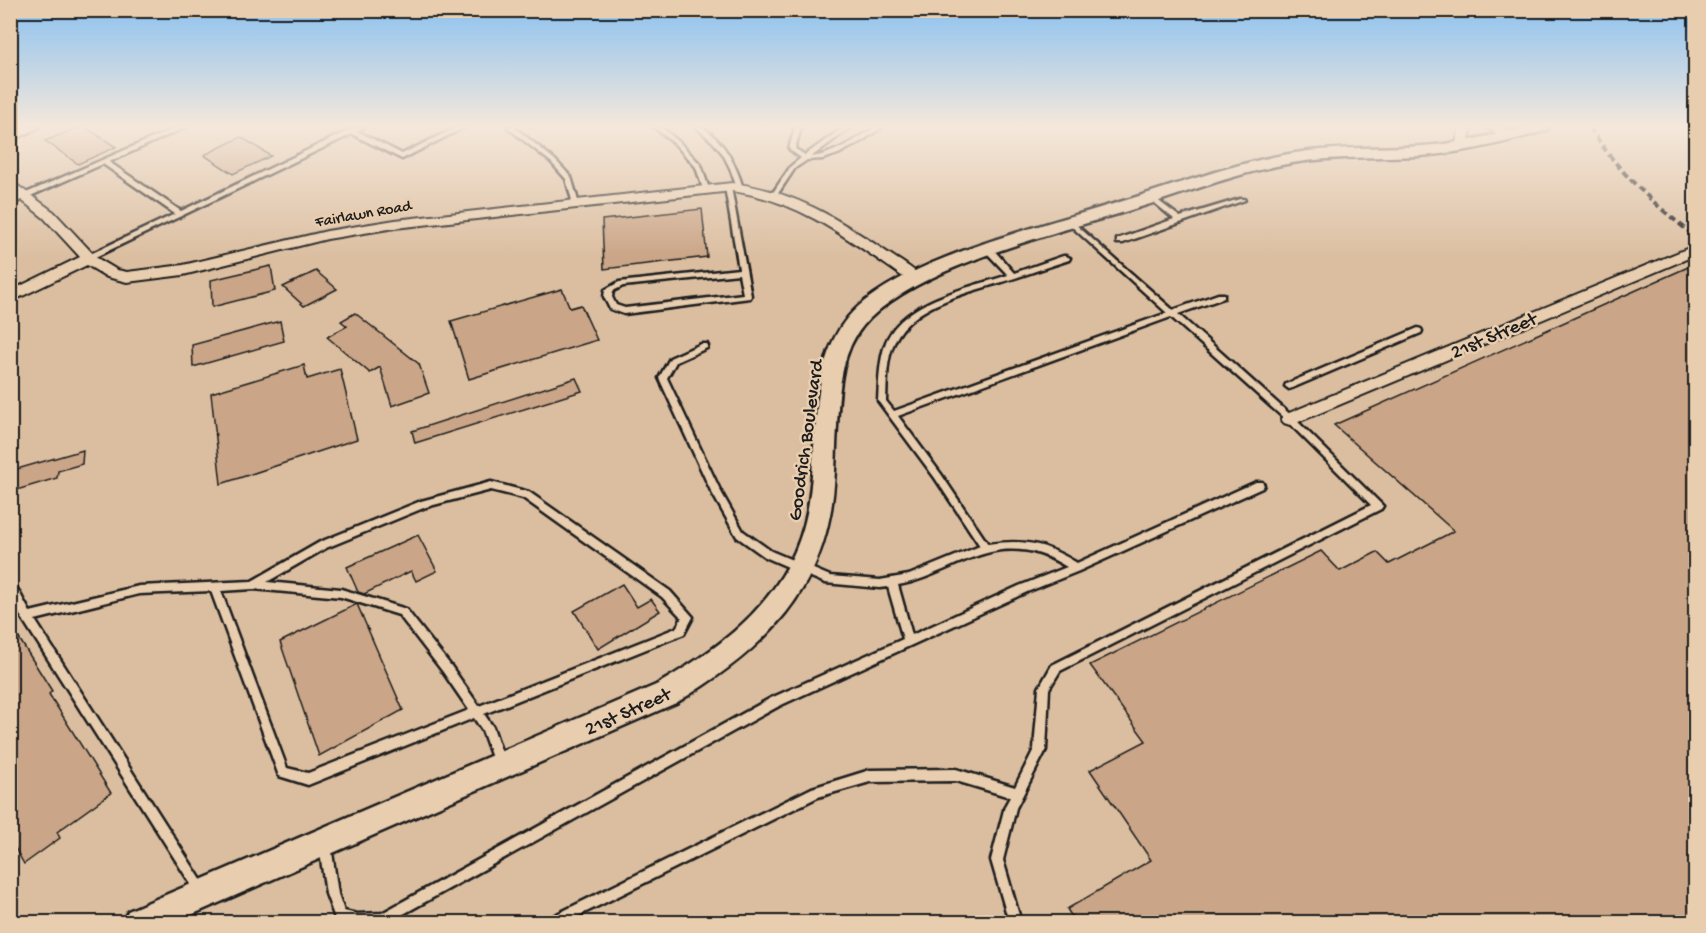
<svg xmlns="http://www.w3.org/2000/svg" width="1706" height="933" font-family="'Gochi Hand',sans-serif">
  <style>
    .built { fill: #dbbea0 }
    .building { fill: #caa587; stroke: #1c1c1c; stroke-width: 1.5 }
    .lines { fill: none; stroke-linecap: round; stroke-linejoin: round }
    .service-casing { stroke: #1c1c1c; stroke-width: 5 }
    .minor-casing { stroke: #1c1c1c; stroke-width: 4 }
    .tertiary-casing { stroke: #1c1c1c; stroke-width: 5 }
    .service { fill: #e8cdaf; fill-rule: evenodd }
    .minor { fill: #e8cdaf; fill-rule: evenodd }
    .tertiary { fill: #e8cdaf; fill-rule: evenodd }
    .rail { stroke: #1c1c1c; stroke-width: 4; stroke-dasharray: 7 4; stroke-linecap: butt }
    .labels { text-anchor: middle; stroke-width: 5; stroke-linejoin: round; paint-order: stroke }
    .far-street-label { font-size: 16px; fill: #1c1c1c; stroke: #e8cdaf }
    .street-label { font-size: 20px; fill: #1c1c1c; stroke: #e8cdaf }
  </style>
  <rect width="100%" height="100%" fill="#e8cdaf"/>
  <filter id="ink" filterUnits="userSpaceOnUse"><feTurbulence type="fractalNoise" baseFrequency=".0167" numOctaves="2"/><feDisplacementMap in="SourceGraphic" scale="12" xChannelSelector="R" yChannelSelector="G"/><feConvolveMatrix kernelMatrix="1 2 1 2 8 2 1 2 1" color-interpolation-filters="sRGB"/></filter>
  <g filter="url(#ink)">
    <polygon class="built" points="10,127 1695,127 1695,922 11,922"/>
    <g class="building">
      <polygon points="80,127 85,127 116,147 78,164 45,141"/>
      <polygon points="241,137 271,156 233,174 204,155"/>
      <polygon points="702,209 707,257 604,269 602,220"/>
      <polygon points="1695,264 1695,922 1075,922 1067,909 1151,860 1090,770 1146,741 1090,665 1321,551 1340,571 1377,552 1389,564 1454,531 1334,425"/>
      <polygon points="271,266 275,291 212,307 211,280"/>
      <polygon points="316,271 337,289 304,306 283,287"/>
      <polygon points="562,289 570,308 581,305 597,340 469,379 451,321"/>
      <polygon points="355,313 419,364 429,393 392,406 380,367 370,373 327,337 347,326 341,321"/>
      <polygon points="280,321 284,341 193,367 192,345"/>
      <polygon points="304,365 307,379 340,369 357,439 221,484 211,393"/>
      <polygon points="576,378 582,391 415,443 412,431"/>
      <polygon points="83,450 82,464 58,471 57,478 10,492 10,471"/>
      <polygon points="418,535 437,571 416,581 411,571 364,594 358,592 347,567"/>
      <polygon points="622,584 637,607 651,599 660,611 598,649 574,611"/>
      <polygon points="357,604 403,710 319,756 280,642"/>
      <polygon points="10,624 52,691 49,694 111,793 57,832 60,838 24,864 10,839"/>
    </g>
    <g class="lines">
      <g class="service-casing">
        <g id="service">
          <polygon points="178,127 186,127 109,162 181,211 356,127 364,127 357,131 402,154 457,127 465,127 402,159 352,134 89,260 86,260 86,256 175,214 103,164 10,205 10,200"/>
          <polygon points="507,127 514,127 555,160 571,177 579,204 578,205 574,205 573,204 566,179 551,162"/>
          <polygon points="654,127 661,127 679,142 701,165 709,189 708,190 706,191 703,189 696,167 675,144"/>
          <path d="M696 127H703C725 144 735 162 743 188L742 189 740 190 737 188 730 168 723 154 713 142Z"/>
          <path d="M795 127H801L795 149 805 155 844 127H851L811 157C835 154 855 140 875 127H882L862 141 838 154 823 159 807 160 795 168 777 195H773L772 194 791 166 801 158 789 149Z"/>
          <path d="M728 185 731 187 751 296 750 298 624 314 610 309 604 297 605 290 619 282 739 269 725 187ZM739 274 743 294 625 308 616 305 612 297 613 291 623 286Z"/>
          <polygon points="1152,196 1180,217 1240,199 1244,199 1245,200 1123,243 1117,243 1117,239 1174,219 1150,199 1150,197"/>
          <path d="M1072 222 1074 223 1173 310 1218 294H1224V298L1178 314 1293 417 1383 506 1381 509 1060 671 1049 689 1046 750 1016 808 1003 860 1021 922H1009L991 860 1005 806 1010 797 956 781 870 782 818 797 566 922H547L549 918 812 788 870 770 956 769 1015 787 1034 749 1039 688 1052 665 1371 505 1287 421 1171 317 898 416 941 474 988 544C1026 539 1044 543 1077 563L1256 482H1262L1264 485 1262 488 1079 571 1027 592 779 706 389 922 336 921 326 894 319 845 321 841 325 839 329 841 331 845 338 894 344 911 357 914 382 913 771 698 903 639 888 587 880 588 825 583 765 557 737 537 711 491 659 378 670 358 701 344H707L708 346 707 348 676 362 667 378 720 490 743 531 771 551 830 576 880 580 909 575 980 546 935 478 878 401C879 382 879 360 886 342 904 300 969 288 1008 275L986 252V248H992L1014 273 1063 256H1066L1070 258 1069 260C1047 267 1025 275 1002 282 967 293 912 305 895 341 886 358 887 382 886 401L894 411 1167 313 1070 225V223ZM1001 550C1028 548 1043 553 1067 567L1019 586 912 635 898 585C934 579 965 555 1001 550Z"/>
          <polygon points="1418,328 1421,329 1422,331 1421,333 1292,388 1289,389 1285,386 1286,384"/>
          <path d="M491 482 529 492 670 591 693 617 684 634 484 714 493 727 506 765 504 769 500 771 496 769 482 730 474 718 308 785 279 776 211 591 139 594 35 620 207 889 209 893 207 897 203 899 199 897 13 604 10 598V582L14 583 30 612 139 586 252 581 320 542 421 501ZM491 490 523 498 662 597 682 618 676 628 479 706 451 666 406 609 341 589 267 582 326 548 426 507ZM253 589 341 597 399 615 443 672 469 710 308 773 287 768 221 591Z"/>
        </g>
      </g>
      <g class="minor-casing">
        <g id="minor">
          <polygon points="24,127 40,127 10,142 10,133"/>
          <polygon points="1460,127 1472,127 1467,147 1461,151 1455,147"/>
          <polygon points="1486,127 1501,127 1515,136 1513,139 1505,139"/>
          <path d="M10 180 54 212 97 258 117 270 127 272 183 265 327 231 395 220 732 183C794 191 837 218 888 253 898 260 914 268 921 278L914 283 909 281C852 242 803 201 732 191L395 228 327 239 183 275 127 282 107 277 87 265 10 302V291L80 257 44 218 10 191Z"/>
          <polygon points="1696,245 1696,255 1296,423 1290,425 1284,423 1281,419 1284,415"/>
        </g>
      </g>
      <g class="tertiary-casing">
        <path id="tertiary" d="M1525 127H1549L1547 130C1505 143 1463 153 1420 156 1377 158 1334 156 1292 163 1238 172 1186 193 1134 209 1061 232 912 267 863 326 840 353 839 394 837 427 835 456 836 486 830 515 813 606 751 657 676 703L175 922H123L128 911 656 685C726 645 790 596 807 513 813 483 813 451 816 421 819 385 824 346 848 317 898 259 1049 224 1123 201 1180 184 1236 162 1295 153 1338 146 1380 149 1422 146 1457 144 1491 136 1525 127Z"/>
      </g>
      <use href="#service" class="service"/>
      <use href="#minor" class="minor"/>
      <use href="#tertiary" class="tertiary"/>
      <path class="rail" d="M1590 127C1617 172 1655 205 1696 237"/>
    </g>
  </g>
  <linearGradient id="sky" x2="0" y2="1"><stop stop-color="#8ac1f0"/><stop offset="0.49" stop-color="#f5e8db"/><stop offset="1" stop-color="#f5e8db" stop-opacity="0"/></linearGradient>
  <rect width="1706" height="258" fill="url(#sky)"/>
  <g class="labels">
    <g class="far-street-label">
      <text transform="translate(363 212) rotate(-10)" y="6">Fairlawn Road</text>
    </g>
    <g class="street-label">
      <text transform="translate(1493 334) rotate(-23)" y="7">21st Street</text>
      <text transform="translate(804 440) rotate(-82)" y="7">Goodrich Boulevard</text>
      <text transform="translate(627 710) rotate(-24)" y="7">21st Street</text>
    </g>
  </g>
  <rect width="1706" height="933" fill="none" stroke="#e8cdaf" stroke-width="36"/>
  <rect x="18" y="18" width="1670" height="897" fill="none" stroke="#1c1c1c" stroke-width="2" filter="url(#ink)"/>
</svg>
